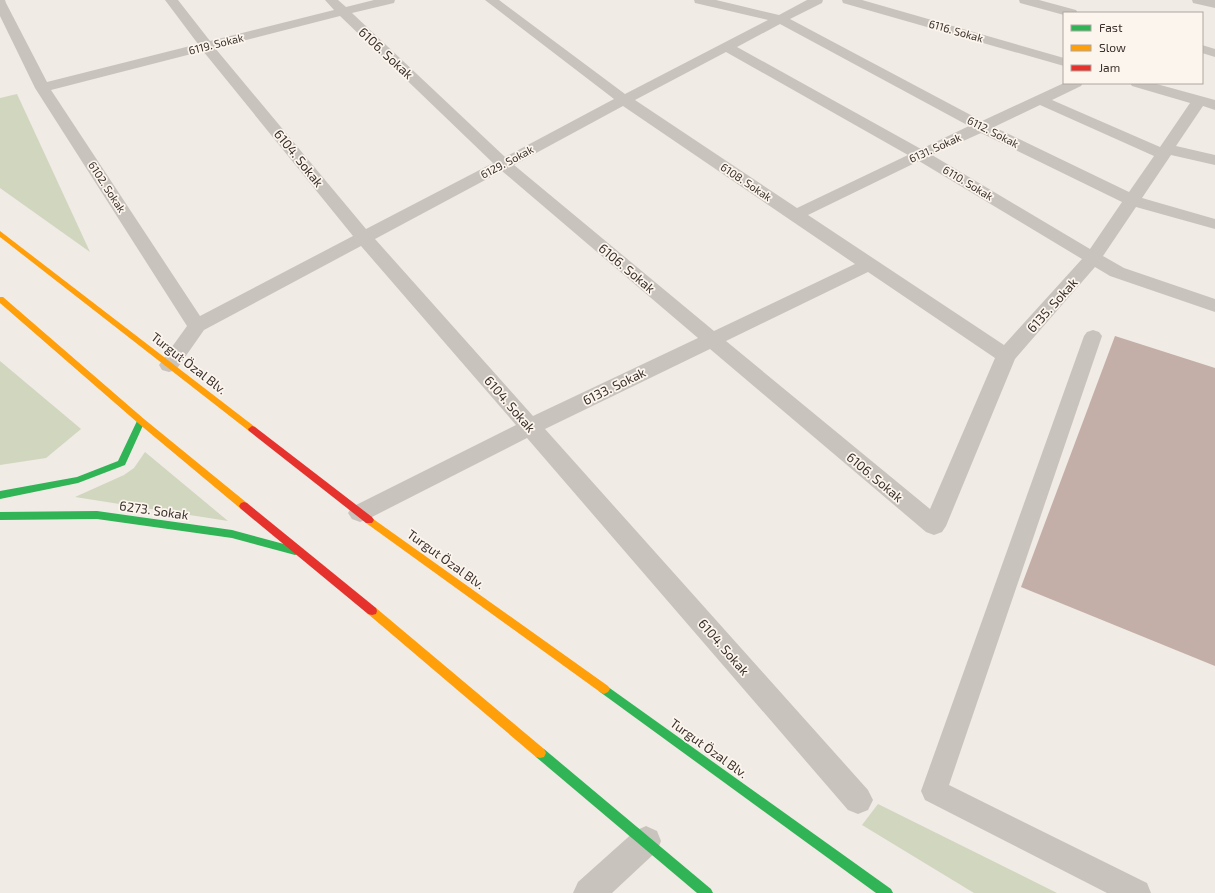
<svg xmlns="http://www.w3.org/2000/svg" width="1215" height="893" font-family="'Exo 2',sans-serif">
  <style>
    .green { fill: #d1d6bf }
    .building { fill: #c3afa7 }
    .lines { fill: none; stroke-linecap: round; stroke-linejoin: round }
    .lane { fill: #c9c3be; fill-rule: evenodd }
    .street { fill: #c9c3be; fill-rule: evenodd }
    .fast { fill: #30b455; fill-rule: evenodd }
    .slow { fill: #ff9f0a; fill-rule: evenodd }
    .jam { fill: #e5322d; fill-rule: evenodd }
    .labels { text-anchor: middle; stroke-width: 3.5; stroke-linejoin: round; paint-order: stroke }
    .far-street-label { font-size: 11px; fill: #3b302b; stroke: #fbf5ee }
    .street-label { font-size: 13px; fill: #3b302b; stroke: #fbf5ee }
  </style>
  <rect width="100%" height="100%" fill="#f0ebe5"/>
  <g class="green">
    <polygon points="17,94 90,252 0,188 0,98"/>
    <polygon points="0,361 81,429 46,458 0,465"/>
    <polygon points="145,452 228,521 75,497 124,475 134,468"/>
    <polygon points="878,804 1057,893 974,893 862,825"/>
  </g>
  <polygon class="building" points="1115,336 1215,368 1215,666 1021,587"/>
  <g class="lines">
    <polygon class="lane" points="1093,330 1099,332 1102,336 949,785 1147,883 1151,893 1107,893 925,800 921,791 1084,336 1087,332"/>
    <g class="street">
      <path d="M0 0H5L6 3 47 82 198 44 165 0H178L210 41 334 10 325 0H338L346 7 374 0H395L394 3 352 13 505 157 614 99 485 0H499L625 94 768 20 695 3 694 0H716L779 15 807 0H823L822 3 790 19 982 121 1064 83H1083L1081 86 1052 100 1160 147 1190 103 1132 86 1130 83H1153L1215 100V110L1203 106 1176 146 1215 155V165L1171 155 1142 198 1215 219V229L1136 207 1103 256 1124 268 1215 299V312L1110 276 1095 267 1015 359 946 526 942 532 934 535 926 532 710 349 545 429 868 790 873 800 868 810 858 814 848 810 527 438 368 519 360 522 352 519 348 513 352 507 516 425 361 246 204 330 176 370 169 372 162 370 159 365 187 326 35 88 0 16ZM340 16 493 163 366 229 215 48ZM780 24 969 126 921 149 737 47ZM203 51 353 236 200 316 51 90ZM726 52 908 155 797 208 635 100ZM1040 105 1154 156 1129 192 994 127ZM623 106 855 264 714 331 514 165ZM981 133 1122 202 1090 249 932 155ZM919 161 1082 259 1004 345 808 215ZM502 171 698 338 533 416 375 239ZM868 272 995 358 930 509 726 341Z"/>
      <polygon points="842,0 862,0 1064,58 1064,66 843,3"/>
      <polygon points="1019,0 1039,0 1076,10 1078,13 1064,13 1064,15 1020,3"/>
      <polygon points="1192,0 1215,0 1215,8 1193,3"/>
      <polygon points="1202,45 1215,49 1215,57 1202,53"/>
      <polygon points="646,826 657,831 661,841 657,851 612,893 573,893 578,882 635,831"/>
    </g>
    <g class="fast">
      <polygon points="141,418 145,421 125,465 78,483 0,499 0,491 77,477 118,461 137,421"/>
      <polygon points="97,511 232,530 295,547 298,548 300,551 298,554 295,555 232,538 97,519 0,520 0,512"/>
      <polygon points="604,684 891,889 893,893 876,893 600,692 598,689 600,686"/>
      <polygon points="540,748 544,749 711,889 713,893 697,893 536,757 534,753 536,749"/>
    </g>
    <g class="slow">
      <polygon points="0,231 255,427 256,429 255,431 249,431 0,237"/>
      <polygon points="0,297 3,297 144,419 247,503 249,506 247,509 241,509 138,423 0,303"/>
      <polygon points="369,516 608,686 610,689 608,692 604,694 600,692 366,523 364,520 366,517"/>
      <polygon points="372,607 376,608 544,749 546,753 544,757 540,758 536,757 368,614 367,611 368,608"/>
    </g>
    <g class="jam">
      <polygon points="252,426 255,427 372,517 374,520 372,523 366,523 249,431 248,429"/>
      <polygon points="244,502 247,503 376,608 377,611 376,614 372,615 368,614 241,509 239,506 241,503"/>
    </g>
  </g>
  <g class="labels">
    <g class="far-street-label">
      <text transform="translate(956 31) rotate(16)" y="4">6116. Sokak</text>
      <text transform="translate(216 44) rotate(-14)" y="4">6119. Sokak</text>
      <text transform="translate(993 132) rotate(27)" y="4">6112. Sokak</text>
      <text transform="translate(935 148) rotate(-24)" y="4">6131. Sokak</text>
      <text transform="translate(507 162) rotate(-28)" y="4">6129. Sokak</text>
      <text transform="translate(746 182) rotate(34)" y="4">6108. Sokak</text>
      <text transform="translate(968 183) rotate(31)" y="4">6110. Sokak</text>
      <text transform="translate(107 187) rotate(57)" y="4">6102. Sokak</text>
    </g>
    <g class="street-label">
      <text transform="translate(386 53) rotate(43)" y="5">6106. Sokak</text>
      <text transform="translate(299 158) rotate(51)" y="5">6104. Sokak</text>
      <text transform="translate(627 268) rotate(40)" y="5">6106. Sokak</text>
      <text transform="translate(1052 305) rotate(-48)" y="5">6135. Sokak</text>
      <text transform="translate(189 363) rotate(38)" y="5">Turgut Özal Blv.</text>
      <text transform="translate(614 386) rotate(-26)" y="5">6133. Sokak</text>
      <text transform="translate(510 404) rotate(49)" y="5">6104. Sokak</text>
      <text transform="translate(875 477) rotate(40)" y="5">6106. Sokak</text>
      <text transform="translate(154 510) rotate(8)" y="5">6273. Sokak</text>
      <text transform="translate(446 559) rotate(36)" y="5">Turgut Özal Blv.</text>
      <text transform="translate(724 647) rotate(49)" y="5">6104. Sokak</text>
      <text transform="translate(709 748) rotate(36)" y="5">Turgut Özal Blv.</text>
    </g>
  </g>
  <rect x="1063" y="12" width="140" height="72" fill="#fbf5ee" stroke="#aea6a0"/>
  <rect x="1071" y="25" width="20" height="6" fill="#30b455" stroke="#aea6a0"/>
  <text x="1099" y="32" font-size="12" fill="#3b302b">Fast</text>
  <rect x="1071" y="45" width="20" height="6" fill="#ff9f0a" stroke="#aea6a0"/>
  <text x="1099" y="52" font-size="12" fill="#3b302b">Slow</text>
  <rect x="1071" y="65" width="20" height="6" fill="#e5322d" stroke="#aea6a0"/>
  <text x="1099" y="72" font-size="12" fill="#3b302b">Jam</text>
</svg>
